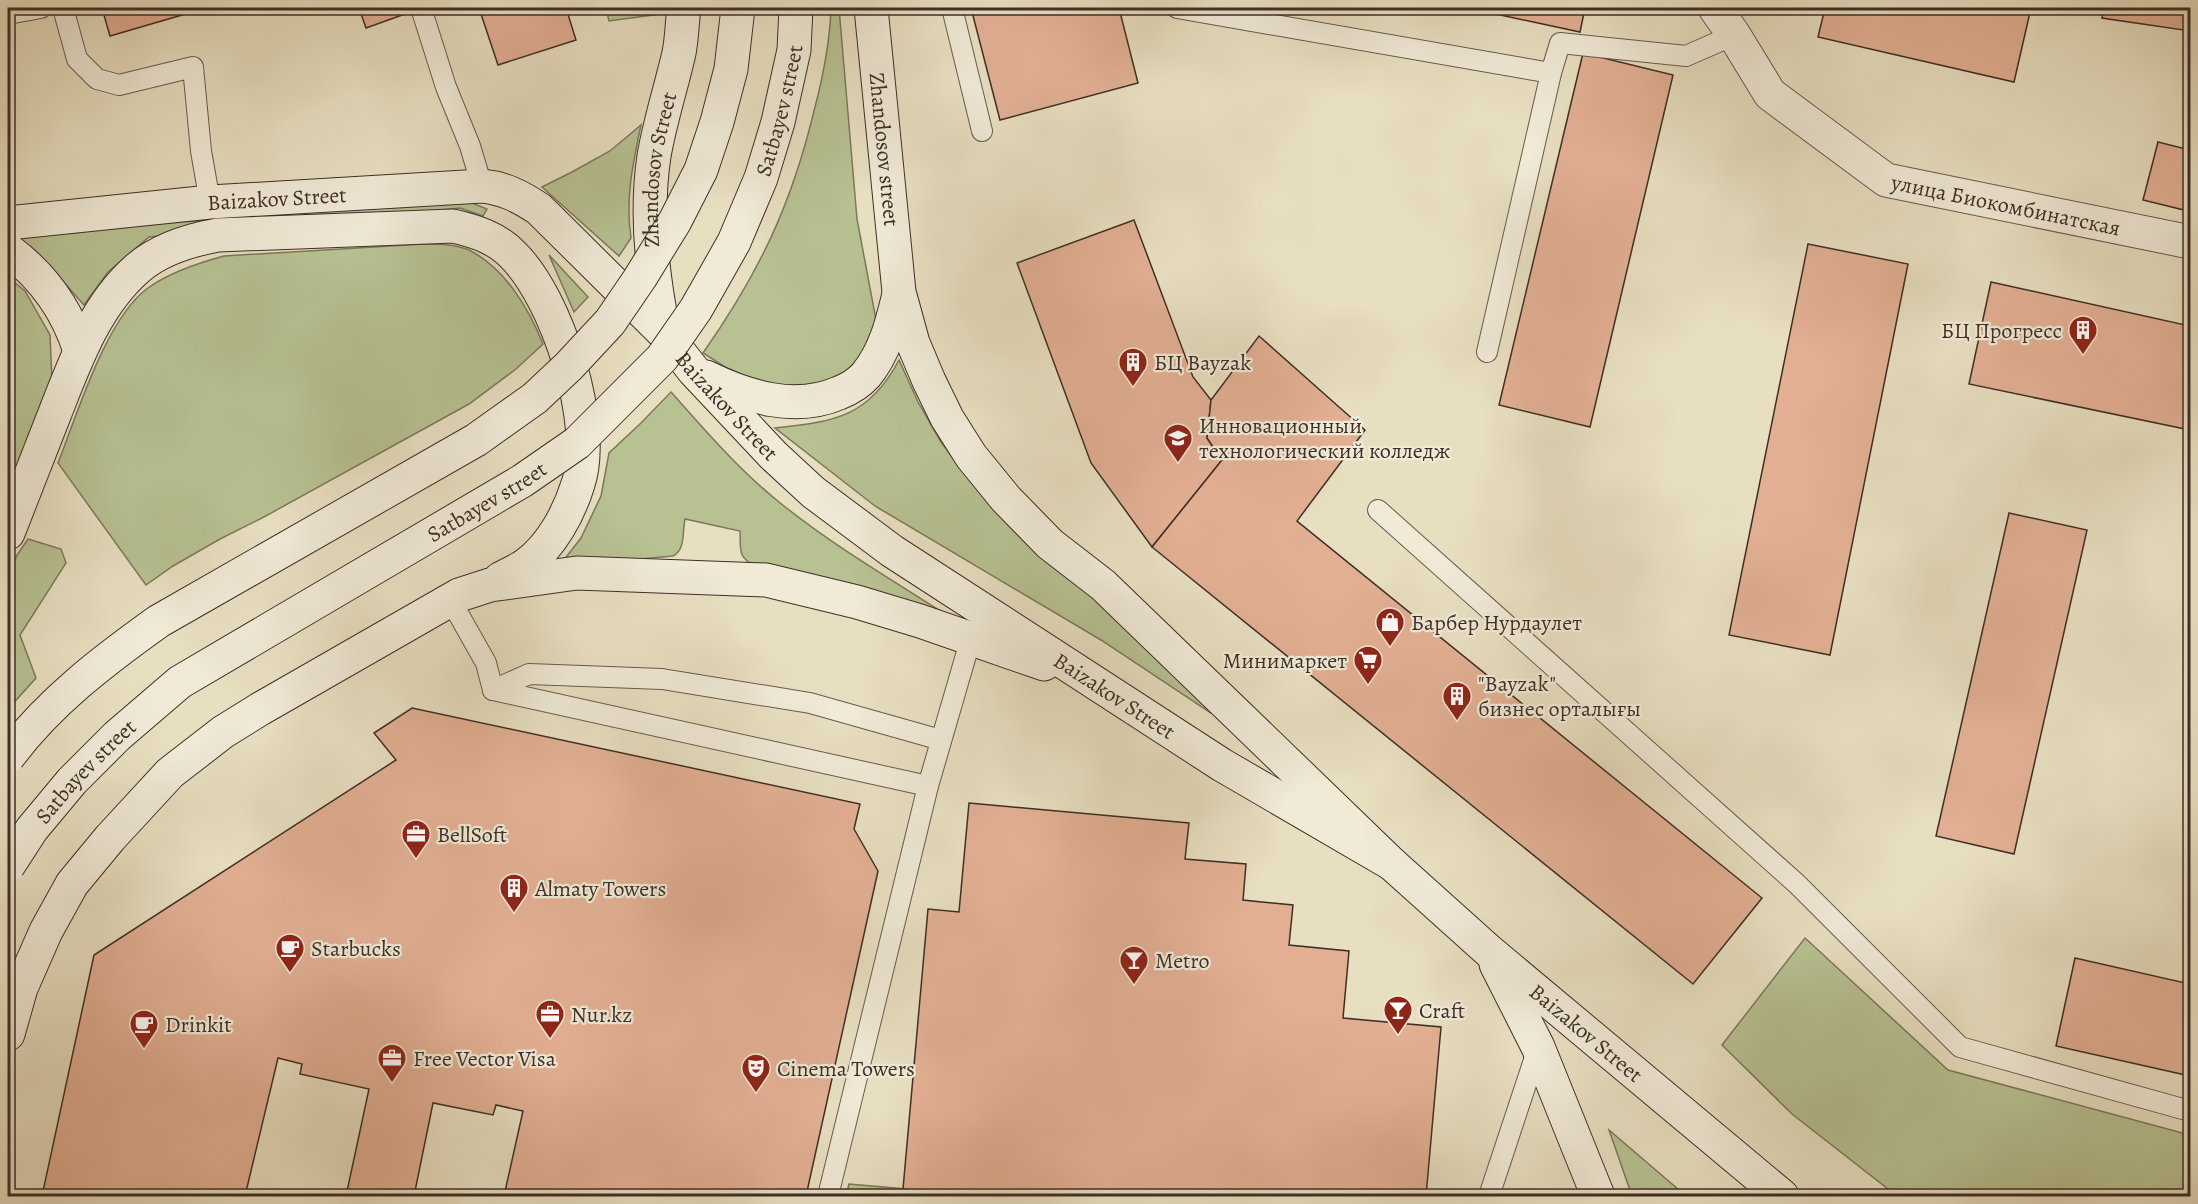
<svg xmlns="http://www.w3.org/2000/svg" width="2198" height="1204" font-family="Alegreya,serif">
  <style>
    .green { fill: #b7c192; stroke: #7b785c; stroke-width: 1.5 }
    .building { fill: #e2af93; stroke: #3f2e27; stroke-width: 1.5 }
    .lines { fill: none; stroke-linecap: round; stroke-linejoin: round }
    .lane-casing { stroke: #695a4e; stroke-width: 22 }
    .street-casing { stroke: #695a4e; stroke-width: 35 }
    .secondary-casing { stroke: #3f2e27; stroke-width: 35 }
    .lane { stroke: #f0ead7; stroke-width: 20 }
    .street { stroke: #f0ead7; stroke-width: 33 }
    .secondary { stroke: #f0ead7; stroke-width: 33 }
    .secondary-bridge-casing { stroke: #3f2e27; stroke-width: 35; stroke-linecap: butt }
    .secondary-bridge { stroke: #f0ead7; stroke-width: 33 }
    .labels { text-anchor: middle; stroke-width: 4.5; stroke-linejoin: round; paint-order: stroke }
    .street-label { font-size: 22px; fill: #3f2e27; stroke: #f0ead7 }
    .poi-label { font-size: 22px; fill: #3f2e27; stroke: #f0ead7; text-anchor: start }
  </style>
  <rect width="100%" height="100%" fill="#e8dfc1"/>
  <filter id="stains"><feTurbulence type="fractalNoise" baseFrequency=".00333" numOctaves="4"/><feColorMatrix values="0 0 0 0 .2 0 0 0 0 .09 0 0 0 0 .02 0 0 0 .5 -.17"/></filter>
  <radialGradient id="worn" r=".72"><stop offset=".6" stop-color="#630" stop-opacity="0"/><stop offset="1" stop-color="#630" stop-opacity=".3"/></radialGradient>
  <g class="green">
    <polygon points="606,8 665,8 661,14 609,21"/>
    <path d="M831 8H839L857 219 877 325 873 339 845 377 814 391 757 382 725 367 703 353C759 273 791 206 814 111 823 77 830 42 831 8Z"/>
    <path d="M641 125C633 163 625 199 631 238L619 256 542 187 572 172 610 151Z"/>
    <polygon points="465,200 487,209 483,216 460,208 149,237 108,272 84,305 36,251 13,235"/>
    <path d="M423 244C438 244 455 244 469 250 505 268 529 309 543 344L516 369 469 404 262 518 220 539 173 566 146 585 58 463C77 415 106 318 148 288 170 272 198 263 224 256Z"/>
    <polygon points="549,255 588,297 574,312"/>
    <polygon points="8,277 25,291 50,335 52,383 8,497"/>
    <path d="M899 360 918 402 941 442 971 482 1008 524 1223 707 1228 719 1211 713 1101 640 875 506 775 428C834 422 869 417 899 360Z"/>
    <path d="M671 392C705 430 739 470 779 502 832 545 892 580 950 617L755 566C737 557 741 549 740 531L685 519C682 532 686 549 673 556L618 561H563L581 538 601 496 609 453 641 423Z"/>
    <polygon points="28,539 61,549 66,563 20,635 36,678 8,709 8,578 17,555"/>
    <polygon points="1805,938 1948,1070 2190,1135 2190,1196 1897,1196 1792,1114 1722,1045"/>
    <polygon points="1609,1130 1686,1196 1632,1196"/>
    <polygon points="849,1184 988,1196 846,1196"/>
  </g>
  <g class="building">
    <polygon points="102,8 206,8 110,36"/>
    <polygon points="359,8 403,8 405,14 366,28"/>
    <polygon points="479,8 566,8 576,40 498,65"/>
    <polygon points="971,8 1119,8 1138,83 1000,120"/>
    <polygon points="1467,8 1585,8 1580,32"/>
    <polygon points="1825,8 2031,8 2014,82 1818,37"/>
    <polygon points="2104,8 2190,8 2190,31 2102,18"/>
    <polygon points="1583,53 1673,75 1590,427 1499,405"/>
    <polygon points="2158,142 2190,150 2190,187 2184,210 2143,200"/>
    <polygon points="1134,220 1193,377 1211,400 1207,438 1222,460 1152,547 1091,463 1017,263"/>
    <polygon points="1808,244 1908,264 1830,655 1729,635"/>
    <polygon points="1991,282 2190,326 2190,430 1969,384"/>
    <polygon points="1259,336 1365,430 1297,521 1762,898 1693,984 1152,547 1222,460 1207,438 1211,400"/>
    <polygon points="2009,513 2087,530 2014,854 1936,836"/>
    <polygon points="412,708 860,804 854,829 878,871 806,1196 504,1196 523,1111 496,1105 493,1115 433,1103 414,1196 346,1196 369,1089 300,1074 302,1064 278,1058 245,1196 42,1196 94,955 396,760 374,733"/>
    <polygon points="969,803 1189,823 1185,859 1246,864 1243,900 1293,905 1289,945 1349,951 1343,1018 1441,1027 1426,1196 988,1196 903,1189 928,909 959,912"/>
    <polygon points="2075,958 2190,984 2190,1076 2056,1046"/>
  </g>
  <g class="lines">
    <g class="lane-casing">
      <g id="lane">
        <polyline points="63,8 77,59 97,79 119,85 193,67 201,151 210,202"/>
        <polyline points="421,8 446,87 470,146 482,186"/>
        <polyline points="952,8 982,131"/>
        <polyline points="1177,8 1551,73 1487,352"/>
        <polyline points="8,14 41,8"/>
        <polyline points="1551,73 1560,43 1686,56 1734,35"/>
        <polyline points="1378,510 1797,884 1960,1047 2190,1111"/>
        <polyline points="451,601 486,663 493,690"/>
        <polyline points="493,690 529,674 662,679 810,703 941,740"/>
        <polyline points="493,690 928,786"/>
        <polyline points="828,1196 928,786 971,638"/>
        <polyline points="1489,1196 1538,1048"/>
      </g>
    </g>
    <g class="street-casing">
      <g id="street">
        <path id="s1" d="M1715 8 1734 35 1770 94 1886 180 2190 242"/>
      </g>
    </g>
    <g class="secondary-casing">
      <g id="secondary">
        <path id="s2" d="M871 8 899 292 913 343 929 381 947 418 971 456 1006 499 1050 544 1103 585 1392 864 1490 952 1782 1196"/>
        <path id="s3" d="M8 223 210 202 482 186C504 188 521 197 539 209L664 333 694 371 773 455 813 492 892 551 1222 765 1392 864"/>
        <path d="M8 250C43 276 67 309 80 351"/>
        <path id="s4" d="M664 333C652 275 645 215 654 156 660 121 671 88 679 53 682 38 682 22 684 8"/>
        <path d="M706 377C747 397 795 412 839 393 849 389 859 383 866 375 885 352 892 323 899 294"/>
        <path d="M8 533C23 495 38 457 53 418 74 365 94 306 138 268 160 249 190 240 218 235L453 226C475 231 497 238 513 255 557 298 598 425 578 484 569 513 552 545 527 564 519 570 509 574 500 579"/>
        <polyline points="1496,964 1538,1047 1598,1196"/>
        <polyline points="8,1034 21,988 46,931 72,884 110,838 170,773 223,732 260,709 459,595 490,585 577,573 766,580 857,602 920,621 1044,664"/>
      </g>
    </g>
    <use href="#lane" class="lane"/>
    <use href="#street" class="street"/>
    <use href="#secondary" class="secondary"/>
    <g class="secondary-bridge-casing">
      <g id="secondary-bridge">
        <path d="M8 757C49 702 103 661 159 621L476 440 535 398 569 366 610 322 640 278 675 221 701 170 717 122 731 69 738 8"/>
        <path id="s5" d="M8 866 32 829 72 781 117 736 180 682 522 481 577 443 662 358 696 309 734 242 761 178 778 122 794 50 796 8"/>
      </g>
    </g>
    <use href="#secondary-bridge" class="secondary-bridge"/>
  </g>
  <defs>
    <g id="building-pin" transform="scale(1.5)"><path d="M0 17L-7.5 6A9.5 9.5 0 1 1 7.5 6Z" fill="#8f2418" stroke="#f0ead7"/><path d="M-4-6H4V6H1V3H-1V6H-4ZM-2.5-4.3h1.7v1.8h-1.7ZM.8-4.3h1.7v1.8H.8ZM-2.5-1h1.7V.8h-1.7ZM.8-1h1.7V.8H.8Z" fill="#fff"/></g>
    <g id="university-pin" transform="scale(1.5)"><path d="M0 17L-7.5 6A9.5 9.5 0 1 1 7.5 6Z" fill="#8f2418" stroke="#f0ead7"/><path d="M0-5L7-2L0 1L-7-2ZM-4 1L0 2.5L4 1V4Q0 6-4 4Z" fill="#fff"/></g>
    <g id="shop-pin" transform="scale(1.5)"><path d="M0 17L-7.5 6A9.5 9.5 0 1 1 7.5 6Z" fill="#8f2418" stroke="#f0ead7"/><path d="M-5-2.5h2.3a2.7 3.5 0 0 1 5.4 0H5L5.5 6h-11ZM-1.5-2.5h3a1.5 2.3 0 0 0-3 0Z" fill="#fff"/></g>
    <g id="supermarket-pin" transform="scale(1.5)"><path d="M0 17L-7.5 6A9.5 9.5 0 1 1 7.5 6Z" fill="#8f2418" stroke="#f0ead7"/><path d="M-6-5.5h2.5l.6 2H6L4.5 2H-2.5L-4.4-4H-6ZM-1.5 3.2a1.3 1.3 0 1 0 .1 0ZM3 3.2a1.3 1.3 0 1 0 .1 0Z" fill="#fff"/></g>
    <g id="office-pin" transform="scale(1.5)"><path d="M0 17L-7.5 6A9.5 9.5 0 1 1 7.5 6Z" fill="#8f2418" stroke="#f0ead7"/><path d="M-6-3h4V-5.5h4V-3h4V5H-6ZM-1-4.5V-3h2v-1.5ZM-6 0V1H6V0Z" fill="#fff"/></g>
    <g id="cafe-pin" transform="scale(1.5)"><path d="M0 17L-7.5 6A9.5 9.5 0 1 1 7.5 6Z" fill="#8f2418" stroke="#f0ead7"/><path d="M-5.5-4.5H6V0H3Q3 3.5 0 3.5H-2.5Q-5.5 3.5-5.5 0ZM3-3.2v2h1.7v-2ZM-6 4.5H4V6H-6Z" fill="#fff"/></g>
    <g id="bar-pin" transform="scale(1.5)"><path d="M0 17L-7.5 6A9.5 9.5 0 1 1 7.5 6Z" fill="#8f2418" stroke="#f0ead7"/><path d="M-6-5H6L.8 .8V4.5H3.5V6h-7V4.5H-.8V.8Z" fill="#fff"/></g>
    <g id="theatre-pin" transform="scale(1.5)"><path d="M0 17L-7.5 6A9.5 9.5 0 1 1 7.5 6Z" fill="#8f2418" stroke="#f0ead7"/><path d="M-5-5.5Q0-4 5-5.5V0Q5 5 0 6Q-5 5-5 0ZM-3.3-2.5H-1v1.5H-3.3ZM1-2.5H3.3v1.5H1ZM-2.8 1Q0 5.5 2.8 1Z" fill="#fff"/></g>
  </defs>
  <g fill-rule="evenodd">
    <use href="#building-pin" x="2083" y="330"/>
    <use href="#building-pin" x="1133" y="362"/>
    <use href="#university-pin" x="1178" y="438"/>
    <use href="#shop-pin" x="1390" y="622"/>
    <use href="#supermarket-pin" x="1368" y="660"/>
    <use href="#building-pin" x="1457" y="696"/>
    <use href="#office-pin" x="416" y="834"/>
    <use href="#building-pin" x="514" y="888"/>
    <use href="#cafe-pin" x="290" y="948"/>
    <use href="#bar-pin" x="1134" y="960"/>
    <use href="#bar-pin" x="1398" y="1010"/>
    <use href="#office-pin" x="550" y="1014"/>
    <use href="#cafe-pin" x="144" y="1024"/>
    <use href="#office-pin" x="392" y="1058"/>
    <use href="#theatre-pin" x="756" y="1068"/>
  </g>
  <g class="labels">
    <g class="street-label">
      <text dy="8" stroke="none"><textPath href="#s5" startOffset="1113">Satbayev street</textPath></text>
      <text dy="8" stroke="none"><textPath href="#s2" startOffset="142">Zhandosov street</textPath></text>
      <text dy="8" stroke="none"><textPath href="#s4" startOffset="165">Zhandosov Street</textPath></text>
      <text dy="8" stroke="none"><textPath href="#s3" startOffset="270">Baizakov Street</textPath></text>
      <text dy="8" stroke="none"><textPath href="#s1" startOffset="369">улица Биокомбинатская</textPath></text>
      <text dy="8" stroke="none"><textPath href="#s3" startOffset="810">Baizakov Street</textPath></text>
      <text dy="8" stroke="none"><textPath href="#s5" startOffset="609">Satbayev street</textPath></text>
      <text dy="8" stroke="none"><textPath href="#s3" startOffset="1296">Baizakov Street</textPath></text>
      <text dy="8" stroke="none"><textPath href="#s5" startOffset="123">Satbayev street</textPath></text>
      <text dy="8" stroke="none"><textPath href="#s2" startOffset="1310">Baizakov Street</textPath></text>
    </g>
    <g class="poi-label">
      <text x="2062" y="338" text-anchor="end">БЦ Прогресс</text>
      <text x="1154" y="370">БЦ Bayzak</text>
      <text x="1199" y="433">Инновационный<tspan x="1199" dy="25">технологический колледж</tspan></text>
      <text x="1411" y="630">Барбер Нурдаулет</text>
      <text x="1347" y="668" text-anchor="end">Минимаркет</text>
      <text x="1478" y="691">"Bayzak"<tspan x="1478" dy="25">бизнес орталығы</tspan></text>
      <text x="437" y="842">BellSoft</text>
      <text x="535" y="896">Almaty Towers</text>
      <text x="311" y="956">Starbucks</text>
      <text x="1155" y="968">Metro</text>
      <text x="1419" y="1018">Craft</text>
      <text x="571" y="1022">Nur.kz</text>
      <text x="165" y="1032">Drinkit</text>
      <text x="413" y="1066">Free Vector Visa</text>
      <text x="777" y="1076">Cinema Towers</text>
    </g>
  </g>
  <rect width="2198" height="1204" fill="none" stroke="#e8dfc1" stroke-width="30"/>
  <rect x="9" y="9" width="2180" height="1186" fill="none" stroke="#3f2e27" stroke-width="3"/>
  <rect x="15" y="15" width="2168" height="1174" fill="none" stroke="#3f2e27" stroke-width="1.5"/>
  <rect width="100%" height="100%" filter="url(#stains)"/>
  <rect width="100%" height="100%" fill="url(#worn)"/>
</svg>
